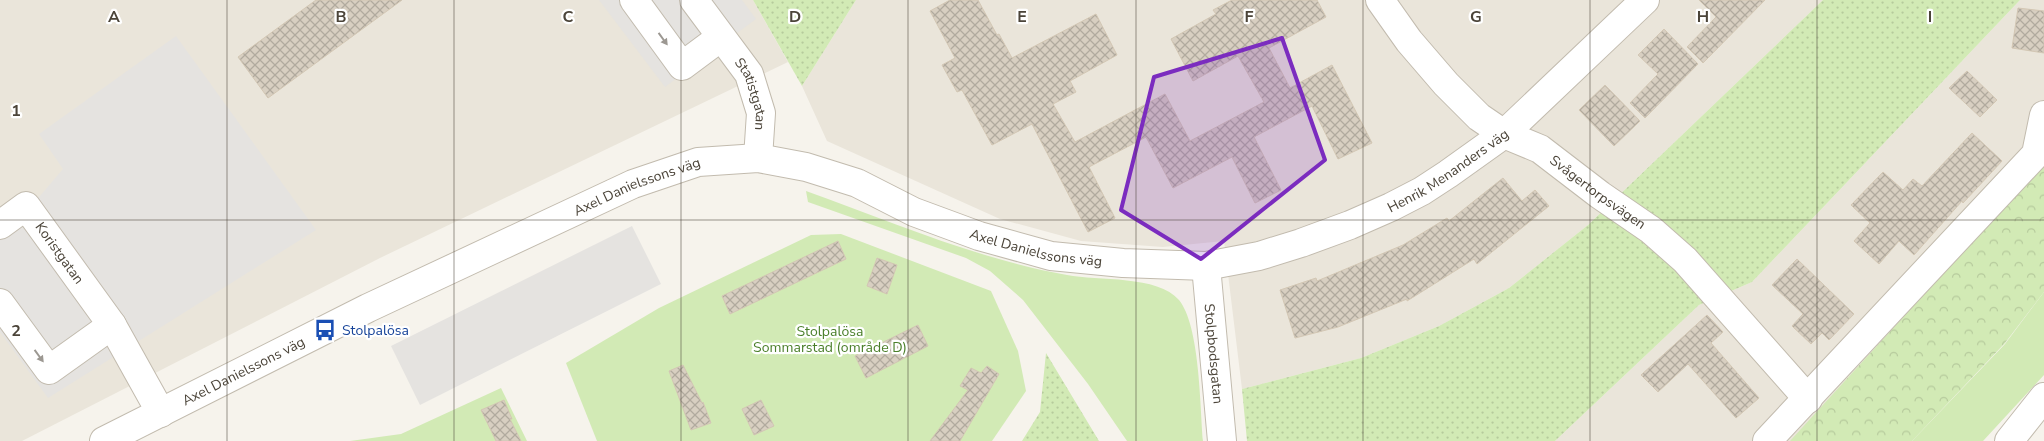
<svg xmlns="http://www.w3.org/2000/svg" width="2044" height="441" font-family="'Nunito Sans',sans-serif">
  <style>
    .residential { fill: #eae5da }
    .green { fill: #d2eab5 }
    .forest { fill: url(#forest-crowns) }
    .park { fill: url(#park-dots) }
    .parking { fill: #e5e3e0 }
    .building { fill: url(#building-cross-hatch); stroke: #d3c7b4 }
    .lines { fill: none; stroke-linecap: round; stroke-linejoin: round }
    .minor-casing { stroke: #c2bbae; stroke-width: 30 }
    .minor { stroke: #fff; stroke-width: 28 }
    .oneway { fill: #9c9892 }
    .marked { fill: #7b2cbf; fill-opacity: 0.2; stroke: #7b2cbf; stroke-width: 4; stroke-linejoin: round }
    .grid { fill: none; stroke: #4b4439; stroke-width: 1; stroke-opacity: 0.55 }
    .labels { text-anchor: middle; stroke-width: 4.5; stroke-linejoin: round; paint-order: stroke }
    .street-label { font-size: 14px; fill: #4b4439; stroke: #fff }
    .transit-label { font-size: 14px; fill: #164399; stroke: #fff; text-anchor: start }
    .park-label { font-size: 14px; fill: #4a7f2a; stroke: #fff }
    .grid-label { font-size: 16px; text-anchor: middle; font-weight: bold; fill: #4b4439; stroke: #fff; stroke-width: 4.5; stroke-linejoin: round; paint-order: stroke }
  </style>
  <defs>
    <pattern id="forest-crowns" width="20" height="18" patternUnits="userSpaceOnUse" patternTransform="scale(1.25)"><rect width="20" height="18" fill="#d2eab5"/><path d="M2 6a3 3 0 1 1 6 0M12 15a3 3 0 1 1 6 0" fill="none" stroke="#b6ca9c"/></pattern>
    <pattern id="park-dots" width="8" height="8" patternUnits="userSpaceOnUse" patternTransform="scale(1.25)"><rect width="8" height="8" fill="#d2eab5"/><path d="M2 2h.1M6 6h.1" fill="none" stroke="#b6ca9c" stroke-width="1.8" stroke-linecap="round"/></pattern>
    <pattern id="building-cross-hatch" width="8" height="8" patternUnits="userSpaceOnUse" patternTransform="scale(1.25)"><rect width="8" height="8" fill="#d8cfc1"/><path d="M0 0l8 8M0 8l8-8" fill="none" stroke="#b1aa9e"/></pattern>
  </defs>
  <rect width="100%" height="100%" fill="#f6f3ec"/>
  <g class="residential">
    <polygon points="0,0 753,0 788,62 380,258 22,441 0,441"/>
    <polygon points="856,0 1823,0 1588,225 1509,288 1439,326 1361,358 1242,389 1224,241 1163,247 1081,241 1000,219 827,141 802,86"/>
    <polygon points="2020,0 2044,0 2044,168 1795,441 1555,441 1699,305 1752,282"/>
  </g>
  <g class="green">
    <path d="M806 191C892 222 977 259 1067 275 1098 281 1158 275 1179 300 1200 326 1200 406 1203 441H1127L1088 384 1023 300 990 271 966 258 808 202Z"/>
    <polygon points="841,234 991,291 1018,351 1026,391 992,441 597,441 566,363 659,308 811,235"/>
    <polygon points="2044,292 2044,375 1983,441 1912,441 2005,344"/>
    <polygon points="501,388 527,441 350,441 401,434"/>
  </g>
  <polygon class="forest" points="2044,163 2044,292 2005,343 1912,441 1790,441"/>
  <g class="park">
    <polygon points="753,0 856,0 802,86"/>
    <polygon points="1823,0 2020,0 1752,282 1699,305 1555,441 1247,441 1242,389 1361,358 1439,326 1509,288 1588,225"/>
    <polygon points="1046,353 1099,441 1022,441 1040,412"/>
  </g>
  <g class="parking">
    <polygon points="599,0 742,0 756,19 665,87"/>
    <polygon points="176,36 316,230 48,398 0,332 0,221 40,196 63,169 39,134"/>
    <polygon points="632,226 661,284 420,405 391,346"/>
  </g>
  <g class="building">
    <polygon points="316,0 402,0 268,98 238,57"/>
    <polygon points="950,0 978,0 997,35 999,34 1012,58 1096,14 1117,55 1070,81 1076,92 1053,104 1075,142 1165,94 1190,141 1264,102 1238,56 1193,81 1171,39 1216,14 1213,10 1232,0 1317,0 1326,17 1269,48 1290,88 1332,65 1372,143 1338,159 1312,106 1254,137 1281,190 1255,203 1232,157 1173,188 1146,137 1089,167 1115,218 1088,232 1032,124 992,145 962,90 957,92 942,65 955,58 930,11"/>
    <polygon points="1699,0 1765,0 1703,63 1687,47 1716,17"/>
    <polygon points="2018,8 2044,11 2044,53 2012,48"/>
    <polygon points="1664,29 1698,64 1645,118 1630,103 1658,74 1638,55"/>
    <polygon points="1967,71 1997,100 1980,117 1949,88"/>
    <polygon points="1605,85 1640,121 1614,146 1579,110"/>
    <polygon points="1972,133 2002,161 1963,203 1962,201 1914,255 1899,241 1879,264 1854,241 1870,223 1851,205 1883,172 1903,190 1913,179 1922,186"/>
    <polygon points="1503,178 1522,201 1535,190 1549,206 1477,264 1474,259 1407,301 1407,299 1338,327 1295,338 1280,290 1316,278 1317,281 1403,245 1447,218 1449,221"/>
    <polygon points="838,241 846,259 730,314 722,296"/>
    <polygon points="877,258 897,265 887,294 867,286"/>
    <polygon points="1797,259 1854,314 1829,340 1822,333 1811,344 1792,326 1803,314 1772,285"/>
    <polygon points="1707,315 1723,332 1711,343 1759,398 1736,418 1688,364 1658,392 1641,375"/>
    <polygon points="918,325 928,346 866,378 855,356"/>
    <polygon points="683,365 702,403 703,402 711,423 691,430 669,371"/>
    <polygon points="987,366 999,374 960,441 930,441 968,390 960,386 971,368 981,373"/>
    <polygon points="504,400 512,419 510,419 521,441 496,441 481,410"/>
    <polygon points="761,400 774,426 754,435 742,409"/>
  </g>
  <g class="lines">
    <g class="minor-casing">
      <g id="minor">
        <polyline points="634,0 682,66 721,37"/>
        <path id="s1" d="M694 0 749 74 761 113 758 158"/>
        <path id="s2" d="M1380 0 1409 41 1446 84 1479 117 1504 134 1540 149 1600 195 1651 230 1685 260 1808 399"/>
        <path id="s3" d="M0 225 26 206 112 325 161 413"/>
        <path id="s4" d="M1206 266 1222 441"/>
        <polyline points="0,303 49,370 112,325"/>
        <path id="s5" d="M104 441 368 308 633 184 698 162 758 158 806 167 857 183 914 212 979 236 1051 256 1123 263 1206 266 1259 256 1301 243 1350 225 1391 207 1422 191 1448 174 1504 134 1645 0"/>
        <polyline points="1767,441 2036,154 2044,115"/>
        <polyline points="2009,441 2044,397"/>
      </g>
    </g>
    <use href="#minor" class="minor"/>
  </g>
  <defs><path id="oneway-solid" d="M-6-.8H1V-3.2L6.5 0L1 3.2V.8H-6Z" transform="scale(1.25)"/></defs>
  <g class="oneway">
    <use href="#oneway-solid" transform="translate(663 39) rotate(54)"/>
    <use href="#oneway-solid" transform="translate(39 356) rotate(54)"/>
  </g>
  <path class="marked" d="M1282 38 1325 160 1201 259 1121 210 1154 77Z"/>
  <path class="grid" d="M227 0V441M454 0V441M681 0V441M908 0V441M1136 0V441M1363 0V441M1590 0V441M1817 0V441M0 220H2044"/>
  <defs>
    <g id="bus-bare" transform="scale(1.725)"><path d="M-5-6H5V4H4V6H2V4H-2V6H-4V4H-5ZM-3.5-4V0h7V-4ZM-3.5 1.2v1.5H-2V1.2ZM2 1.2v1.5H3.5V1.2Z" fill="#1a4fb4" stroke="#fff" stroke-width="2.5" paint-order="stroke"/></g>
  </defs>
  <g fill-rule="evenodd">
    <use href="#bus-bare" x="325" y="330"/>
  </g>
  <g class="labels">
    <g class="street-label">
      <text dy="5" stroke="none"><textPath href="#s1" startOffset="112">Statistgatan</textPath></text>
      <text dy="5" stroke="none"><textPath href="#s5" startOffset="1445">Henrik Menanders väg</textPath></text>
      <text dy="5" stroke="none"><textPath href="#s5" startOffset="591">Axel Danielssons väg</textPath></text>
      <text dy="5" stroke="none"><textPath href="#s2" startOffset="295">Svågertorpsvägen</textPath></text>
      <text dy="5" stroke="none"><textPath href="#s5" startOffset="1011">Axel Danielssons väg</textPath></text>
      <text dy="5" stroke="none"><textPath href="#s3" startOffset="90">Koristgatan</textPath></text>
      <text dy="5" stroke="none"><textPath href="#s4" startOffset="88">Stolpbodsgatan</textPath></text>
      <text dy="5" stroke="none"><textPath href="#s5" startOffset="156">Axel Danielssons väg</textPath></text>
    </g>
    <g class="transit-label">
      <text x="342" y="335">Stolpalösa</text>
    </g>
    <g class="park-label">
      <text x="830" y="336">Stolpalösa<tspan x="830" dy="16">Sommarstad (område D)</tspan></text>
    </g>
  </g>
  <g class="grid-label">
    <text x="114" y="22">A</text>
    <text x="341" y="22">B</text>
    <text x="568" y="22">C</text>
    <text x="795" y="22">D</text>
    <text x="1022" y="22">E</text>
    <text x="1249" y="22">F</text>
    <text x="1476" y="22">G</text>
    <text x="1703" y="22">H</text>
    <text x="1930" y="22">I</text>
    <text x="16" y="116">1</text>
    <text x="16" y="336">2</text>
  </g>
</svg>
